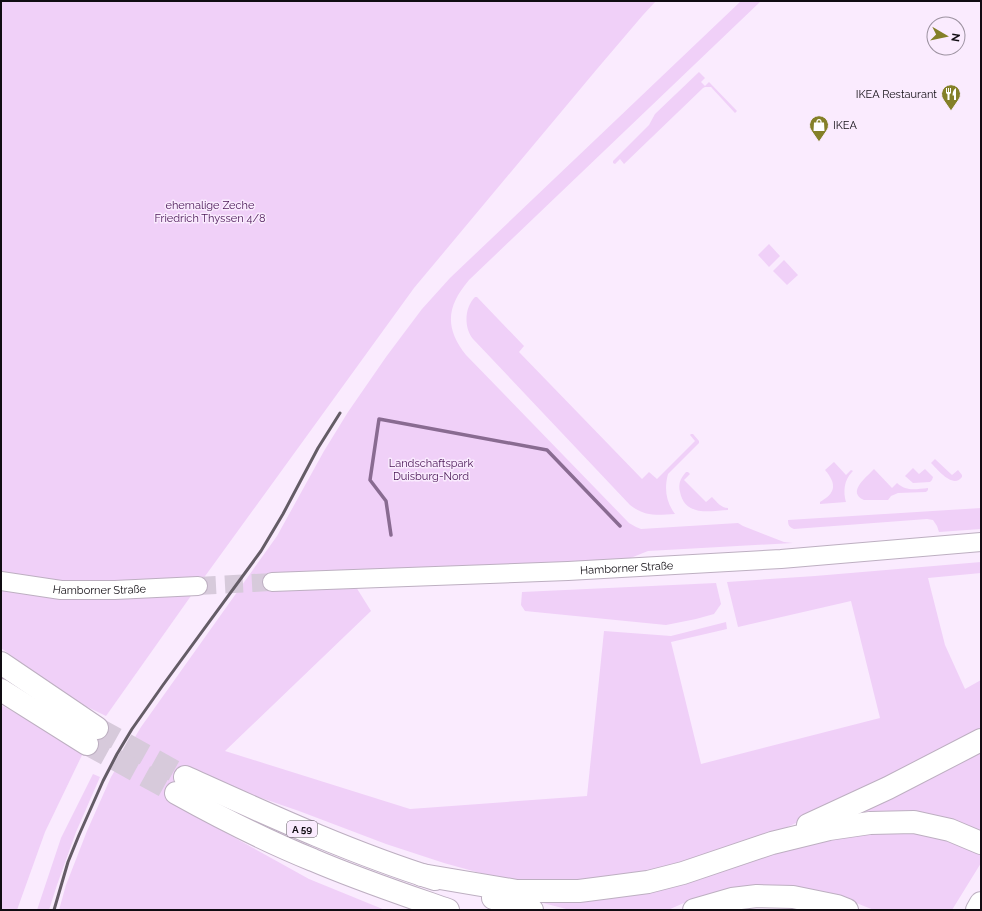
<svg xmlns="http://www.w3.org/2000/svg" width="982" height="911" font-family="Raleway,sans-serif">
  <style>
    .green { fill: #f0d0f8 }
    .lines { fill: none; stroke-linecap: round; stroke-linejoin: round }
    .stream { stroke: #896b91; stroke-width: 3.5 }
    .secondary-tunnel { stroke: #d7cadb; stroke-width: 18; stroke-dasharray: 18 9; stroke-linecap: butt }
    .highway-tunnel { stroke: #d7cadb; stroke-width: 22; stroke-dasharray: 22 11; stroke-linecap: butt }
    .secondary-casing { stroke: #bdafc1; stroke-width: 20 }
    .highway-casing { stroke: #bdafc1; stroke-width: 24 }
    .secondary { stroke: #fff; stroke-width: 18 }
    .highway { stroke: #fff; stroke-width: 22 }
    .rail { stroke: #645c66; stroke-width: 3 }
    .labels { text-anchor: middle; stroke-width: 3; stroke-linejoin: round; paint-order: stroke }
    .shield { fill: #faebfe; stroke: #564f59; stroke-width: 1 }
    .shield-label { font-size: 10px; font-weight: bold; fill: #100c12 }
    .poi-label { font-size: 11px; fill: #100c12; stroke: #faebfe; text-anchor: end }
    .park-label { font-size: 11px; fill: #4a1756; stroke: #faebfe }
    .street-label { font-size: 11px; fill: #100c12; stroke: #faebfe }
  </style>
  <rect width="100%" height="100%" fill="#faebfe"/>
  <g class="green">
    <polygon points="1,1 656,1 643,15 597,69 414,288 203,579 70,585 1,574"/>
    <path d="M741 1H761L469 280C447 306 444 327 466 355L629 523 636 527 641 529 738 523 743 526 784 542 793 543 648 551 623 561 356 587 371 611 225 751 410 809 587 796 604 631 671 636 726 622 727 629 671 642 701 764 880 718 851 601 738 627 727 582 815 576 981 562V573L928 578 945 645 965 689 981 680V732L874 787 794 824 751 843 694 866 546 884 498 878 444 863 386 844 299 811 226 786 172 803 309 879 385 910H59L66 885 87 831 111 777 141 727 277 536 324 451 348 412 386 357 422 309 450 278Z"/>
    <polygon points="699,72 705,78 701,82 705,86 709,82 737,111 735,113 711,87 705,87 703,88 624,164 620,159 615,164 613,163 613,161 649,125 655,114"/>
    <polygon points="769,244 780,256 769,267 758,255"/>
    <polygon points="784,260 798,275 787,285 773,271"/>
    <path d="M475 297H477L524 346 519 352 642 479 649 472 657 479 695 441 690 435 691 434H693L699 441V443L668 474C664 489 666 502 675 514 657 515 645 517 630 505L473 339C464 328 464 308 475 297Z"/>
    <path d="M935 459 952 475 958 470 962 475V477C953 489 938 470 931 463Z"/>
    <path d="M834 462 846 475 851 470 853 471 852 472C844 480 843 492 846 502L820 504V502C836 493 837 484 825 470Z"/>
    <polygon points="913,468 919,474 925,469 933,477 932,480 930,482 913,483 905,476"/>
    <path d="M874 469 892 488 897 483C907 492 916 489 928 488V490L926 492 898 493 891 496 888 500H864C846 492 867 477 874 469Z"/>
    <path d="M686 472H688L690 474 684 480 706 502 712 497C717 502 721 508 728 508V510C710 511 685 517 680 492 678 484 680 479 686 472Z"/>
    <path d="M981 508V529L939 532 937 526 933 520 927 519 794 529C789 527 788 525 788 520Z"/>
    <polygon points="716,583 721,604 714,614 696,619 666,625 525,611 521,605 522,592"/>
    <polygon points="1,588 193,593 106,716 73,700 1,648"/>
    <polygon points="1,705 50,732 83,753 45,832 17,910 1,910"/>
    <polygon points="981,747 981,832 843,815"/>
    <polygon points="93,774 100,777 76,832 57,885 49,910 37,910 61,838"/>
    <polygon points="911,830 947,837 981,851 981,863 952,910 874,910 841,897 730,889 695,898 668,910 570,910 543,903 547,897 830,836"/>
  </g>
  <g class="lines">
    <polyline class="stream" points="391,535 386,501 370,480 379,419 547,450 620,526"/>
    <polyline class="secondary-tunnel" points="198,586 272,582"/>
    <g class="highway-tunnel">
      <polyline points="97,728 185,777"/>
      <polyline points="87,744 176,793"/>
    </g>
    <g class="secondary-casing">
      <g id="secondary">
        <path id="s1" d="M1 581 61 590H115L198 586"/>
        <path id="s2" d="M272 582 568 571 781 559 981 542"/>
      </g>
    </g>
    <g class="highway-casing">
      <g id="highway">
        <polyline points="1,663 97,728"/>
        <polyline points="1,690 87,744"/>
        <path d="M185 777C267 814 349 852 435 879"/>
        <path d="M176 793C221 818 266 841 313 860 357 879 402 894 448 910"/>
        <polyline points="808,825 888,788 981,740"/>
        <polyline points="422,875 517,891 579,891 610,887 648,882 683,873 772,843 829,829 870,823 914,822 950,830 981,843"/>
        <polyline points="493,898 532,910"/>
        <polyline points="694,910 732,899 757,896 793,897 837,906 847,910"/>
        <polyline points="977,910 981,903"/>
      </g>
    </g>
    <use href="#secondary" class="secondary"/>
    <use href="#highway" class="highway"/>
    <polyline class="rail" points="54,910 68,862 79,835 103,781 117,754 132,729 163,685 261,551 283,514 318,448 340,413"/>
  </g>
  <defs>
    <g id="restaurant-pin" transform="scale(1)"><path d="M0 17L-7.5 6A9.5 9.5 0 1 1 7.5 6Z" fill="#848028" stroke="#faebfe"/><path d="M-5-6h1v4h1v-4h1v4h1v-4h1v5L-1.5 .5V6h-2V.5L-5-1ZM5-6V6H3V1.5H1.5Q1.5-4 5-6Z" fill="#fff"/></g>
    <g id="shop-pin" transform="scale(1)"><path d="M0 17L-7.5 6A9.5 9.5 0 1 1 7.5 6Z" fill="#848028" stroke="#faebfe"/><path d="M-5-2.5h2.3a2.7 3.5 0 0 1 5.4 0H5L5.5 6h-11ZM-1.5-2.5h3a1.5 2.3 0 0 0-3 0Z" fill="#fff"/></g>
  </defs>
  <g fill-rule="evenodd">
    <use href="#restaurant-pin" x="951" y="94"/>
    <use href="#shop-pin" x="819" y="125"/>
  </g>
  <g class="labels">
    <rect class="shield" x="287" y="821" width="30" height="16" rx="3"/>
    <g class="shield-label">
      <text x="302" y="833">A 59</text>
    </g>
    <g class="poi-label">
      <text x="937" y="98">IKEA Restaurant</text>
      <text x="833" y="129" text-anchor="start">IKEA</text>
    </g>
    <g class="park-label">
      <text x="210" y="209">ehemalige Zeche<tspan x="210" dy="13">Friedrich Thyssen 4/8</tspan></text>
      <text x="431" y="467">Landschaftspark<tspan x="431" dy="13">Duisburg-Nord</tspan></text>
    </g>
    <g class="street-label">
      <text dy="4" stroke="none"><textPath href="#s2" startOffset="355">Hamborner Straße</textPath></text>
      <text dy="4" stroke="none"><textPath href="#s1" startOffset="99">Hamborner Straße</textPath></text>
    </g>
  </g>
  <rect width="982" height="911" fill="none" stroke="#100c12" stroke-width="4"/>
  <g transform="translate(946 36) rotate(99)"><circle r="19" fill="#faebfe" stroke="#9c92a0"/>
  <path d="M0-3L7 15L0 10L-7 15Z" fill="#848028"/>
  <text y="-6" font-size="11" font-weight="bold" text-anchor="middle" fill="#100c12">N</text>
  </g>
</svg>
